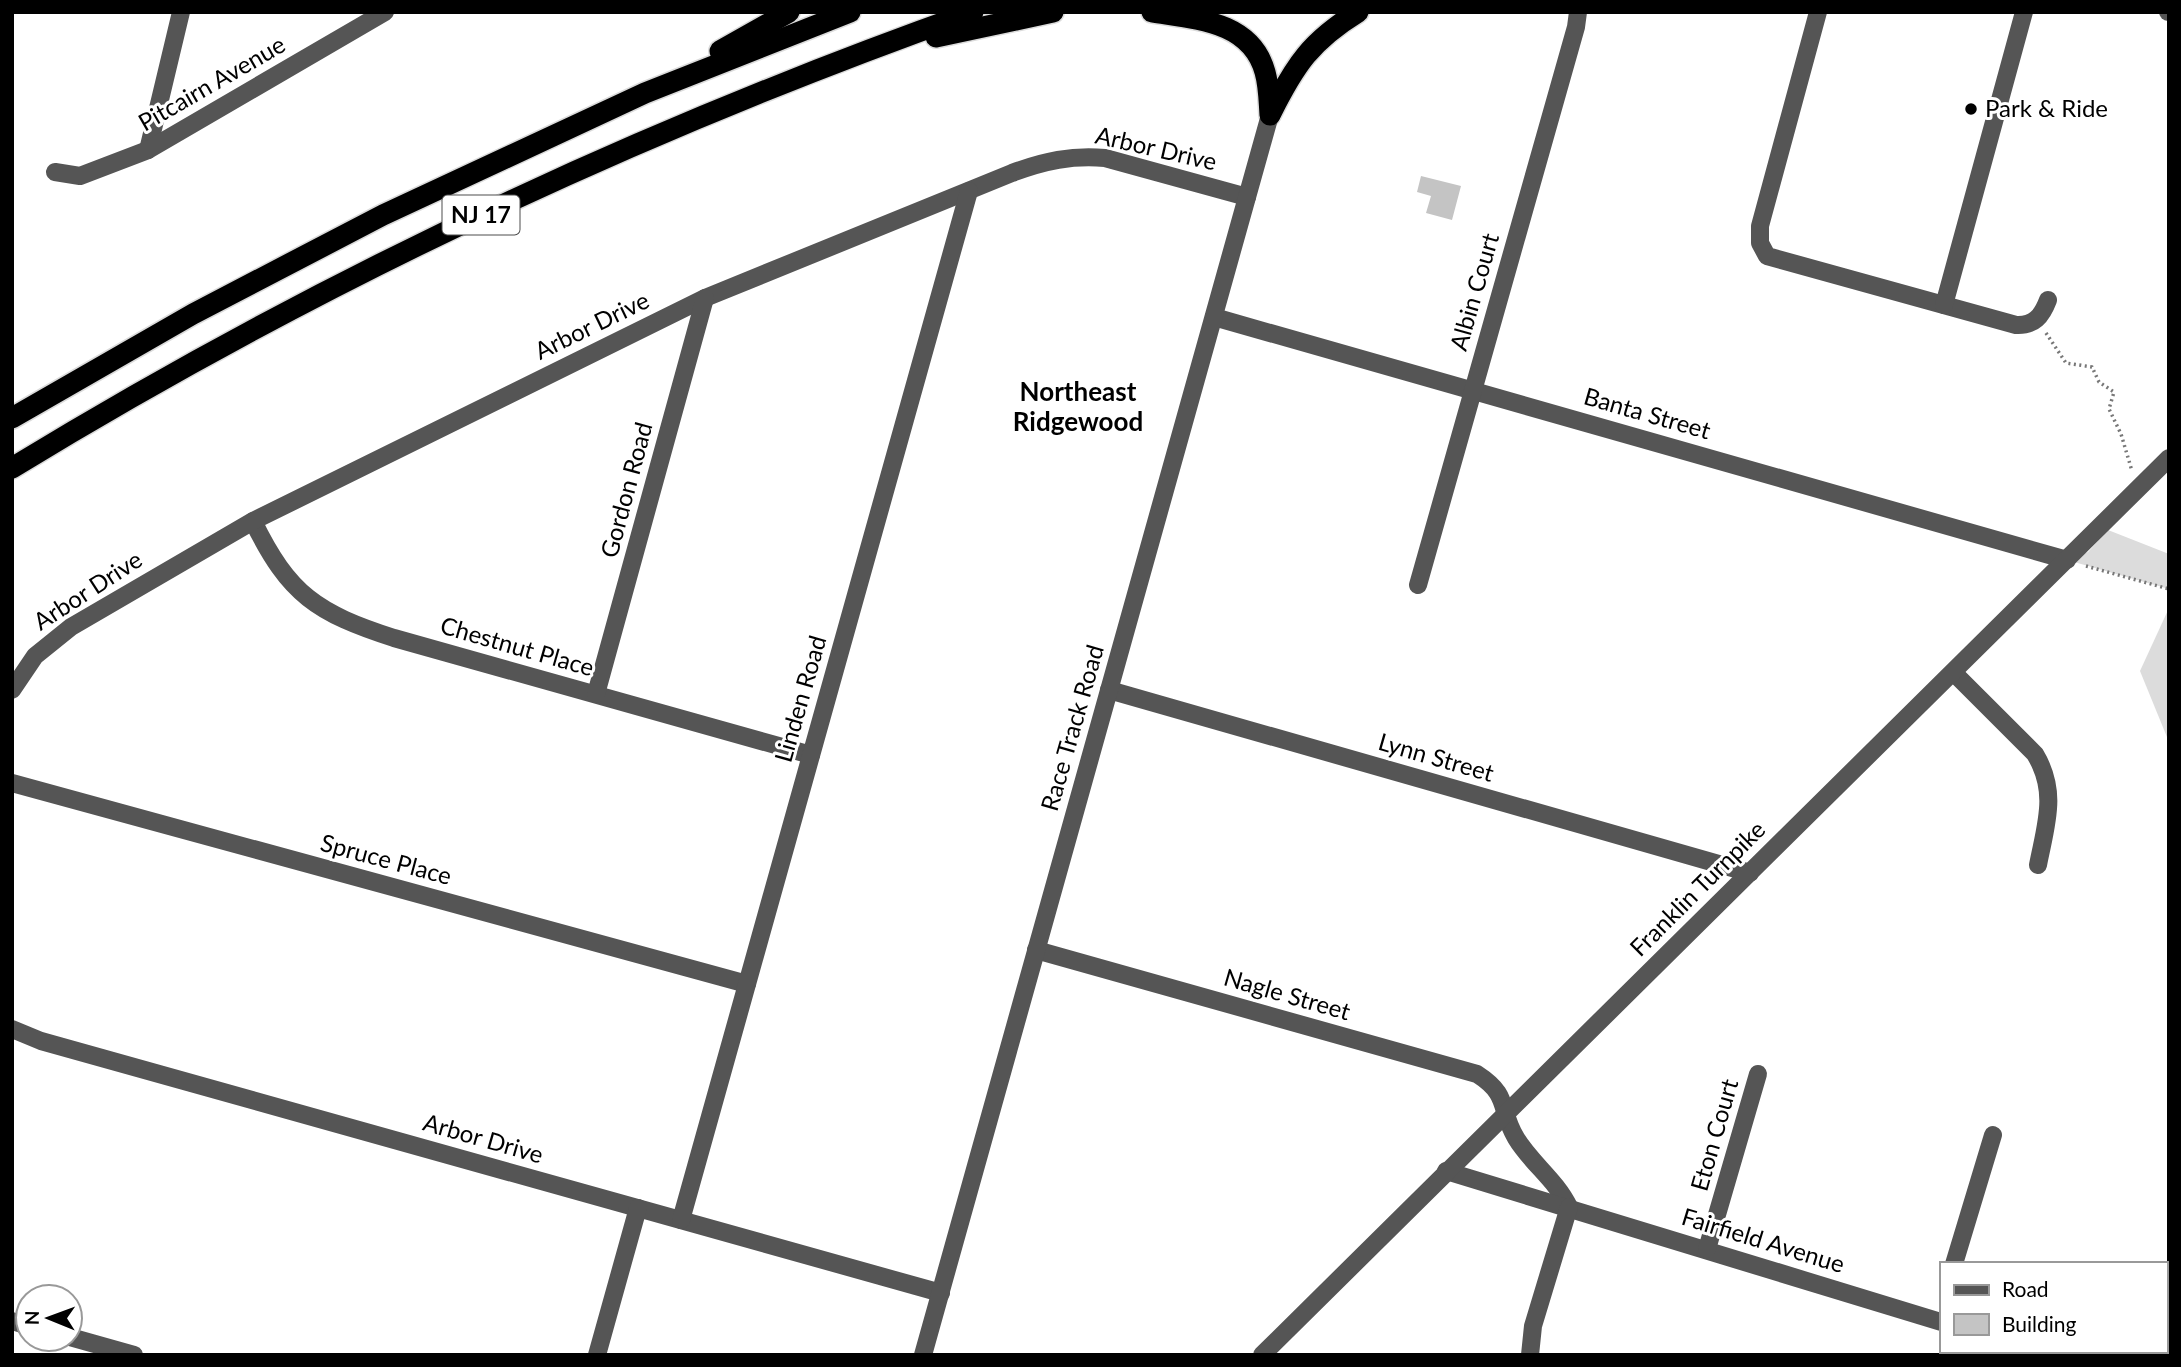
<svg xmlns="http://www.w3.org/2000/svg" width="2181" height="1367" font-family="Lato,sans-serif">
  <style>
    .green { fill: #dcdcdc }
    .building { fill: #c4c4c4 }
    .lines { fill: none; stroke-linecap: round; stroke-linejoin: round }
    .highway-casing { stroke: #dbdbdb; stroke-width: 24 }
    .path { stroke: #777; stroke-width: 3.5; stroke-dasharray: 2 3.5; stroke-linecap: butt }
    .minor { stroke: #555; stroke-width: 18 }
    .highway { stroke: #000; stroke-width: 21 }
    .poi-dot { fill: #000; stroke: #fff; stroke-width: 2.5 }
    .labels { text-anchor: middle; stroke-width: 6; stroke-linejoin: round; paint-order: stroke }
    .shield { fill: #fff; stroke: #4c4c4c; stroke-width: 2 }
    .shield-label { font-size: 23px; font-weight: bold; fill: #000 }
    .street-label { font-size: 24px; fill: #000; stroke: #fff }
    .poi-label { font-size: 24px; fill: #000; stroke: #fff; text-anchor: start }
    .neighbourhood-label { font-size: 26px; font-weight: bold; fill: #000; stroke: #fff }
  </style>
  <rect width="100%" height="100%" fill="#fff"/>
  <g class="green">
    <polygon points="2108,530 2169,554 2169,589 2067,560 2088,552"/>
    <polygon points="2169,608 2169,742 2140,671"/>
  </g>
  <polygon class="building" points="1421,176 1461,186 1452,220 1426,213 1431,196 1417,192"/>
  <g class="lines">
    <g class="highway-casing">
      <g id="highway">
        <path d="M1152 12C1196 19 1251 21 1265 72 1269 86 1269 101 1270 115"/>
        <polyline points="936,37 1053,12"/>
        <polyline points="720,51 789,12"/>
        <path d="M1271 113C1295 65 1311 41 1358 12"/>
        <polyline points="12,418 193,314 383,215 645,93 850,12"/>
        <path d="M12 468C315 283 638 131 973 12"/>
      </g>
    </g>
    <g class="path">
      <polyline points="2046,333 2066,363 2092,367 2099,382 2114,392 2109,409 2121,434 2132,471"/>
      <polyline points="2086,566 2169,589"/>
    </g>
    <g class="minor">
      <path d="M1818 12 1760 226V243L1767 256 2016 325C2034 326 2042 316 2048 300"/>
      <polyline points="2168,12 2169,12"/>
      <polyline points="148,150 181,12"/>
      <polyline points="55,172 80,176 148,150 385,12"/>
      <polyline points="1944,305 2024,12"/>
      <polyline points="1214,317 2067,560"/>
      <path d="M253 521C289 595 317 613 394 638L811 755"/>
      <polyline points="1418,585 1576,27 1578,12"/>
      <path d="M1954 673 2035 754C2058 792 2046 824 2038 865"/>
      <path d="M12 690 35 656 71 627 253 521 705 298 1012 173C1044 161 1072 155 1105 158L1247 197"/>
      <polyline points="1109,690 1750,873"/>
      <polyline points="596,694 705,298"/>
      <polyline points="12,783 747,984"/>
      <path d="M1036 950 1477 1074C1511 1096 1498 1108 1516 1138 1531 1163 1556 1180 1569 1207"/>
      <polyline points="12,1029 41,1041 941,1293"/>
      <polyline points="1446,1171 1941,1322"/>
      <polyline points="681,1220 969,191"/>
      <polyline points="1707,1249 1758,1074"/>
      <polyline points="1954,1264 1993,1135"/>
      <polyline points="12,1321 28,1326"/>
      <polyline points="70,1337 134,1355"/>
      <polyline points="2034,1351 2046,1355"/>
      <polyline points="597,1355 638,1208"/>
      <polyline points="923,1355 1270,115"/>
      <polyline points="1262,1355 2169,458"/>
      <polyline points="1530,1355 1533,1326 1569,1207"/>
    </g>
    <use href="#highway" class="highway"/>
  </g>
  <circle class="poi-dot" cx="1971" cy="109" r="7"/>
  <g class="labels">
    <rect class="shield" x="442.5" y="195.5" width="77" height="39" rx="5"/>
    <g class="shield-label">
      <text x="481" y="223">NJ 17</text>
    </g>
    <g class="street-label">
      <text transform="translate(212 84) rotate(-30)" y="8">Pitcairn Avenue</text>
      <text transform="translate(1156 149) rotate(13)" y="8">Arbor Drive</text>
      <text transform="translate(1475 292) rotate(-74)" y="8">Albin Court</text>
      <text transform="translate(592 326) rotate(-26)" y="8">Arbor Drive</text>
      <text transform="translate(1647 414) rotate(16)" y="8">Banta Street</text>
      <text transform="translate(627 490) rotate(-75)" y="8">Gordon Road</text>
      <text transform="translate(88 591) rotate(-33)" y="8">Arbor Drive</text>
      <text transform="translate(517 647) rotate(16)" y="8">Chestnut Place</text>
      <text transform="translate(801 699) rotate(-74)" y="8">Linden Road</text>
      <text transform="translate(1073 728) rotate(-74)" y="8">Race Track Road</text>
      <text transform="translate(1436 758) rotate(16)" y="8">Lynn Street</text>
      <text transform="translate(386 860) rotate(15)" y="8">Spruce Place</text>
      <text transform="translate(1698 889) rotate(-45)" y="8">Franklin Turnpike</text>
      <text transform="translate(1287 995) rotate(16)" y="8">Nagle Street</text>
      <text transform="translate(1715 1135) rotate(-74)" y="8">Eton Court</text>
      <text transform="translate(483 1139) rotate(16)" y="8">Arbor Drive</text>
      <text transform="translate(1763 1241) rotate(17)" y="8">Fairfield Avenue</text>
    </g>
    <g class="poi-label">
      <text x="1985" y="117">Park &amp; Ride</text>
    </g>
    <g class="neighbourhood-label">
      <text x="1078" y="401">Northeast<tspan x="1078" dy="30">Ridgewood</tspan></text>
    </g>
  </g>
  <rect width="2181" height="1367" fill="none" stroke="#000000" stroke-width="28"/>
  <rect x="1940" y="1262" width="228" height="91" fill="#ffffff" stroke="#999999" stroke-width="2"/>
  <rect x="1954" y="1285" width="35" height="10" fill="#555555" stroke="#999999" stroke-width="2"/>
  <text x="2002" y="1297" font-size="21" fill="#000000">Road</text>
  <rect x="1954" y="1314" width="35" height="21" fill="#c4c4c4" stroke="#999999" stroke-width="2"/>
  <text x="2002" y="1332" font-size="21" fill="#000000">Building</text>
  <g transform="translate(49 1318) rotate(271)"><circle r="33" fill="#ffffff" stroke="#999999" stroke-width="2"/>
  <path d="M0-5L12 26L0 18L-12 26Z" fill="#000000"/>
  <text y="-10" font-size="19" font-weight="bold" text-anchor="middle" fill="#000000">N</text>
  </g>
</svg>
